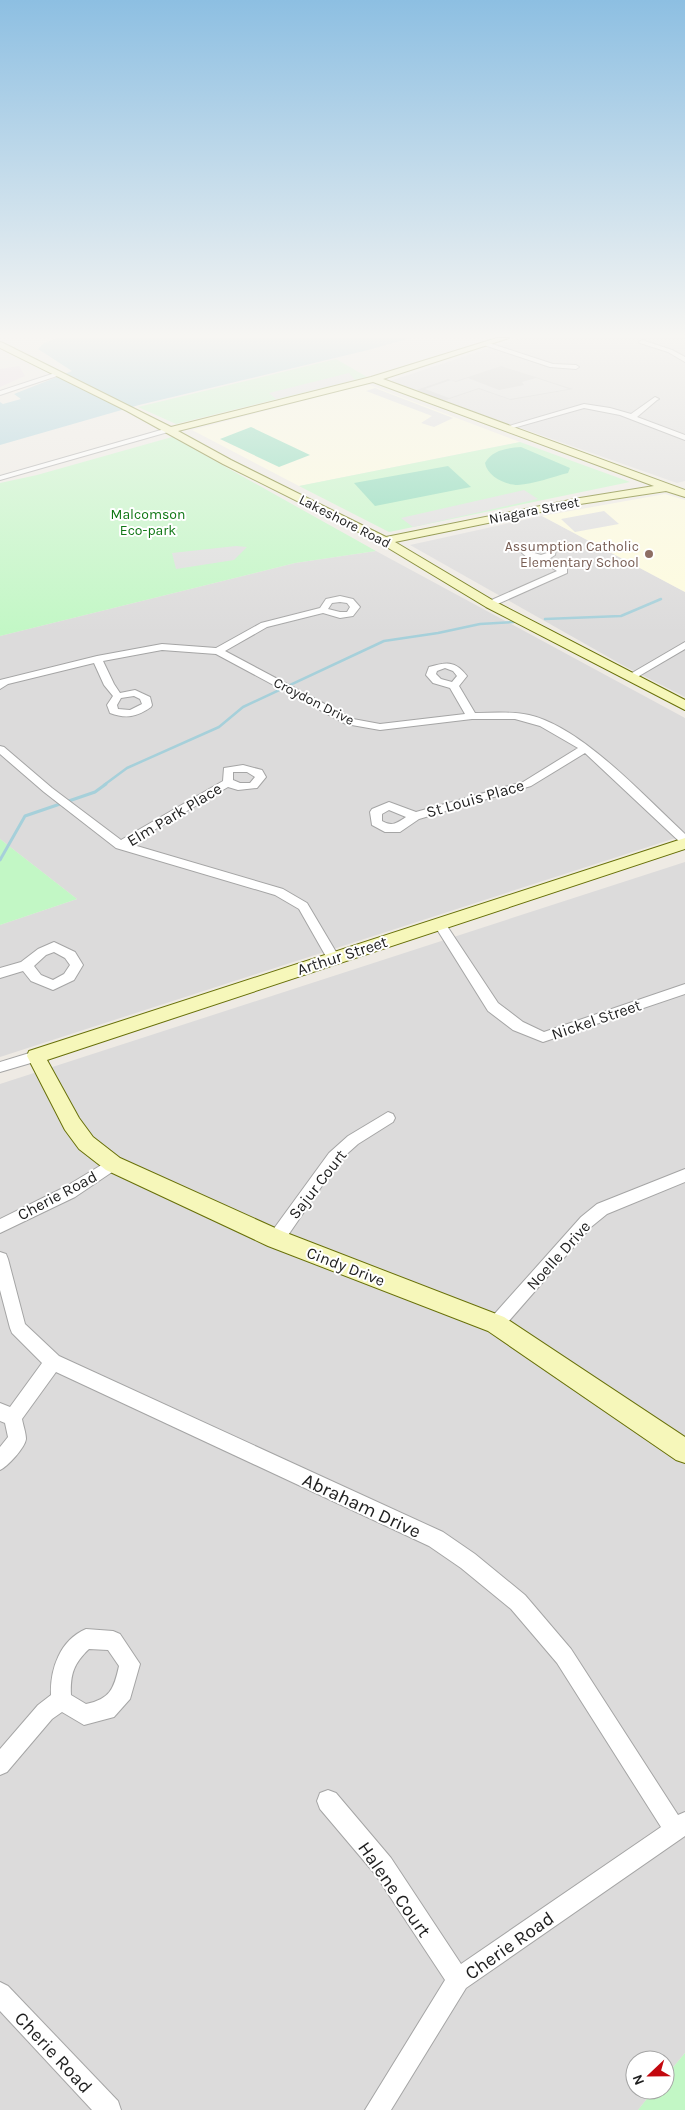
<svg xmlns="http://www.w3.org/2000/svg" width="685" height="2110" font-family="Karla,sans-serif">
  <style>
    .residential { fill: #dcdbdb }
    .industrial { fill: #e7d6e4 }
    .education { fill: #fefcde }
    .religious { fill: #ccc }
    .park { fill: #c2f7c5 }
    .pitch { fill: #85dab6 }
    .parking { fill: #dedede }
    .water { fill: #a6d0da }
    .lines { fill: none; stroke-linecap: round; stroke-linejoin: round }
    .stream-far1 { stroke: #a6d0da; stroke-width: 2.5 }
    .stream { stroke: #a6d0da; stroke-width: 3 }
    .street-casing { stroke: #a5a5a5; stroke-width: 2 }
    .secondary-casing { stroke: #687009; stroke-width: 2 }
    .street { fill: #fff; fill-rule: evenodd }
    .secondary { fill: #f6f7ba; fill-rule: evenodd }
    .education-dot { fill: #8d6e63; stroke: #fff; stroke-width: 2 }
    .labels { text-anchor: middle; stroke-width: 4; stroke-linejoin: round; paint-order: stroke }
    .far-street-label { font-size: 14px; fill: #1e1e1e; stroke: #fff }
    .far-park-label { font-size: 14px; fill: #107715; stroke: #fff }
    .far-education-label { font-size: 14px; fill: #785e54; stroke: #fff; text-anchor: end }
    .street-label { font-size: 16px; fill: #1e1e1e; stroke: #fff }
    .near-street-label { font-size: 19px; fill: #1e1e1e; stroke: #fff }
  </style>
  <rect width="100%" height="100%" fill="#eeeae4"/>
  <g class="residential">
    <polygon points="520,338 685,338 685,481 677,483 444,401 479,389 511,400 456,381 448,379 416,390 390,381"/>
    <polygon points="542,516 685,592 685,697 626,667 410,545"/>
    <polygon points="376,551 685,718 685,835 0,1057 0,925 77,899 0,839 0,636 295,563"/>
    <polygon points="685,862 685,2053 665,2077 665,2060 635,2060 635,2090 654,2090 638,2110 0,2110 0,1084"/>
  </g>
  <polygon class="industrial" points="19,366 25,376 0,387 0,369"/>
  <g class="education">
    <polygon points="367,384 520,442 299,486 192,430"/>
    <polygon points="665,494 685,500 685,592 542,516"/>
  </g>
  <polygon class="religious" points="501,366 573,389 511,400 479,389 444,401 416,390 448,379 456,381"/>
  <g class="park">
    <polygon points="336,359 367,377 176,424 138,407"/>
    <polygon points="172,437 376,551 295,563 0,636 0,483 37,475"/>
    <polygon points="520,442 630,482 389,532 299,486"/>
    <polygon points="0,839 77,899 0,925"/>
    <polygon points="685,2053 685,2110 638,2110 654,2090 665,2090 665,2077"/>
  </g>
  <g class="pitch">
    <polygon points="251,427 310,455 279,467 220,439"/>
    <path d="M521 447 570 468 568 473C552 477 534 484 518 485 505 485 487 476 485 463 492 450 507 448 521 447Z"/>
    <polygon points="448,466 471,487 375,506 354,483"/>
  </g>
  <g class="parking">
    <polygon points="349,373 355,380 276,399 269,393"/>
    <polygon points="468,378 499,390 524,385 522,382 536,378 569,389 510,399 479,388 449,398 425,389 451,380 456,382"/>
    <polygon points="375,388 453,418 434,427 421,423 432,416 366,391"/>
    <polygon points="524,490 538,499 413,527 401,518"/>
    <polygon points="604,511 619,524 575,532 561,519"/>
    <polygon points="236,546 247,547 234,560 176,569 172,553"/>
  </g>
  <polygon class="water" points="57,338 411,338 368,350 139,405 0,445 0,402 3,404 21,399 14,394 72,371 38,349 44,343"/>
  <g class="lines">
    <g class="stream-far1">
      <polyline points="545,619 621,616 661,599"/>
      <polyline points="104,785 127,768 219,727 243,707 384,641 438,633 480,624 514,622"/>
    </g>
    <polyline class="stream" points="0,860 25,816 95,792 106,784"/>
    <g class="street-casing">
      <g id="street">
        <polygon points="642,340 672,350 685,357 685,362 668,352 640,343 639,342"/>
        <polygon points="486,342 553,364 576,365 579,367 576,369 550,367 484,345 484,343"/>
        <polygon points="58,372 61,374 60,375 0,395 0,391"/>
        <polygon points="655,397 659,399 657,400 637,417 685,435 685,440 620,415 584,408 506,430 502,428 584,404 610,408 631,414"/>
        <polygon points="168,428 175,430 0,480 0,476"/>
        <path d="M541 543 556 548 555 555 549 559 567 569V573L493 606H487V602L557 571 539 560 528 558 522 553 525 546ZM541 549 548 551 547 553 541 555 531 552 532 550Z"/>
        <path d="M340 596 353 599 360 607 353 616 340 618 323 613 267 627 225 651 353 719 380 724 465 714 450 688 433 683 426 675 429 667C446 662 455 660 467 676L459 686 475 713C493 713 511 711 529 715 582 727 645 797 685 834V844L681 843 585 753 531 786 419 819 400 832H385L372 825 370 812 372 809 389 802 416 812 523 782 578 748 540 726 515 719H472L380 730 346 724 216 654 162 650 103 661 114 684 120 693 135 690 150 697 152 705 151 707C137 717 126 719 110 713L107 705 113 696 104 685 94 663 8 684 0 689V680L97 656 162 644 216 648 261 623 320 608 326 599ZM340 602 347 603 350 607 347 612H340L328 609 332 603ZM445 668 453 671 457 676 452 682 441 679 436 674 437 671ZM134 696 140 699 142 704 130 710 118 709 117 705 121 698ZM389 810 406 817C397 823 392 827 382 821V814Z"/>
        <polygon points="685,642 685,649 634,679 626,679 625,677"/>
        <path d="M0 746 4 747 52 788 121 840 223 781 224 768 243 765 262 770 266 777 257 788 238 790 228 787 130 844 283 889 307 903 339 957 338 960H328L299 909 275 895 116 848 44 792 0 754ZM233 772H247L255 777 250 783H240L233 780Z"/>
        <polygon points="439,919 443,920 498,1003 523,1022 544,1032 685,984 685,994 543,1042 513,1030 488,1011 433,923"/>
        <path d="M54 942 75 952 83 965 74 980 53 990 31 981 23 971 0 978V968L21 962 38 949ZM54 952 65 958 70 965 64 974 53 980 41 975 34 966 46 955Z"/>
        <polygon points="36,1051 41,1052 43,1056 41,1060 0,1072 0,1062"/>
        <polygon points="388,1112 393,1114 395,1118 393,1122 358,1144 339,1161 282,1244 276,1246 270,1244 268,1239 270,1234 329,1153 348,1136"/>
        <polygon points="113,1158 118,1160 120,1164 118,1168 75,1197 0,1233 0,1219 65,1187"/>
        <polygon points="685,1169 685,1182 607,1214 591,1227 502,1329 496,1332 490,1329 488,1324 490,1319 581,1217 597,1204"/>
        <path d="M0 1252 6 1254 8 1259 25 1324 59 1356 443 1532 475 1554 525 1595 571 1649 678 1815 685 1812V1836L466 1988 391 2110H365L445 1980 375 1874 320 1809 317 1801 320 1793 328 1790 336 1793 391 1858 461 1964 661 1827 557 1663 511 1609 461 1568 429 1546 56 1372 22 1419C23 1425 26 1433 26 1439 25 1448 7 1467 0 1470V1447L8 1437 5 1423 0 1421V1403L10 1407 42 1363 12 1333 10 1328 0 1290Z"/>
        <path d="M86 1629 113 1631 120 1634 140 1664 130 1699 114 1717 84 1725 62 1712 52 1719 7 1772 0 1775V1749L38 1705 51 1695C50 1669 60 1640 86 1629ZM89 1649 108 1650 119 1666C114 1689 110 1699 86 1704L71 1695C70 1674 74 1663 89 1649Z"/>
        <polygon points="0,1982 8,1986 118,2101 121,2110 92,2110 0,2011"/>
      </g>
    </g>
    <g class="secondary-casing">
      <g id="secondary">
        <path d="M497 338H509L383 379 685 490V497L666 491 580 504 395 542 494 601 685 700V710L486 607 375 540 223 464 127 411 0 348V342L3 343 171 427 371 377ZM373 382 654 486 580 498 386 537 231 460 178 431Z"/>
        <polygon points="685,838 685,849 47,1060 79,1118 93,1137 120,1158 284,1232 504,1317 685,1437 685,1463 676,1460 488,1331 268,1246 106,1170 79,1149 65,1130 27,1056 29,1051"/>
      </g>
    </g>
    <use href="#street" class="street"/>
    <use href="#secondary" class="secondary"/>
  </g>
  <linearGradient id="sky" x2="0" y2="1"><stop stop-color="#8dbfe2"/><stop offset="0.53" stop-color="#f7f6f3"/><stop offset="1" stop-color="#f7f6f3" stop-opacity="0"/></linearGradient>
  <rect width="685" height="633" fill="url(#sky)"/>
  <circle class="education-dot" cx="649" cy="554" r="5"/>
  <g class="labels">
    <g class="far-street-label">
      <text transform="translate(534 510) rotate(-11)" y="5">Niagara Street</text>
      <text transform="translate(345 521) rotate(27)" y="5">Lakeshore Road</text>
      <text transform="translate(314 701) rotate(27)" y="5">Croydon Drive</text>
    </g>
    <g class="far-park-label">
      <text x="148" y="519">Malcomson<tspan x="148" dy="16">Eco-park</tspan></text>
    </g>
    <g class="far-education-label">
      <text x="639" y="551">Assumption Catholic<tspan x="639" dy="16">Elementary School</tspan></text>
    </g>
    <g class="street-label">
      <text transform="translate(475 798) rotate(-16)" y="6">St Louis Place</text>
      <text transform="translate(174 814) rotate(-31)" y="6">Elm Park Place</text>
      <text transform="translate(342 955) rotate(-18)" y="6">Arthur Street</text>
      <text transform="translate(596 1019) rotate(-19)" y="6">Nickel Street</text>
      <text transform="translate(317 1184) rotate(-52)" y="6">Sajur Court</text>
      <text transform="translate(57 1195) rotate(-28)" y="6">Cherie Road</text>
      <text transform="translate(558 1255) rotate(-48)" y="6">Noelle Drive</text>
      <text transform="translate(346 1266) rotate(21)" y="6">Cindy Drive</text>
    </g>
    <g class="near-street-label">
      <text transform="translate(362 1505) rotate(25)" y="7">Abraham Drive</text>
      <text transform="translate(395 1889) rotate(55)" y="7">Halene Court</text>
      <text transform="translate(509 1945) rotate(-35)" y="7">Cherie Road</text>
      <text transform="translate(54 2052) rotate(47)" y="7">Cherie Road</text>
    </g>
  </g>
  <g transform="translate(650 2075) rotate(248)"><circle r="24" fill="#ffffff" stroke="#a5a5a5"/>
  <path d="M0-4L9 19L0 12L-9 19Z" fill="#c3080f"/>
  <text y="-8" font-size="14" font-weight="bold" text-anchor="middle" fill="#1e1e1e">N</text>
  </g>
</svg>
